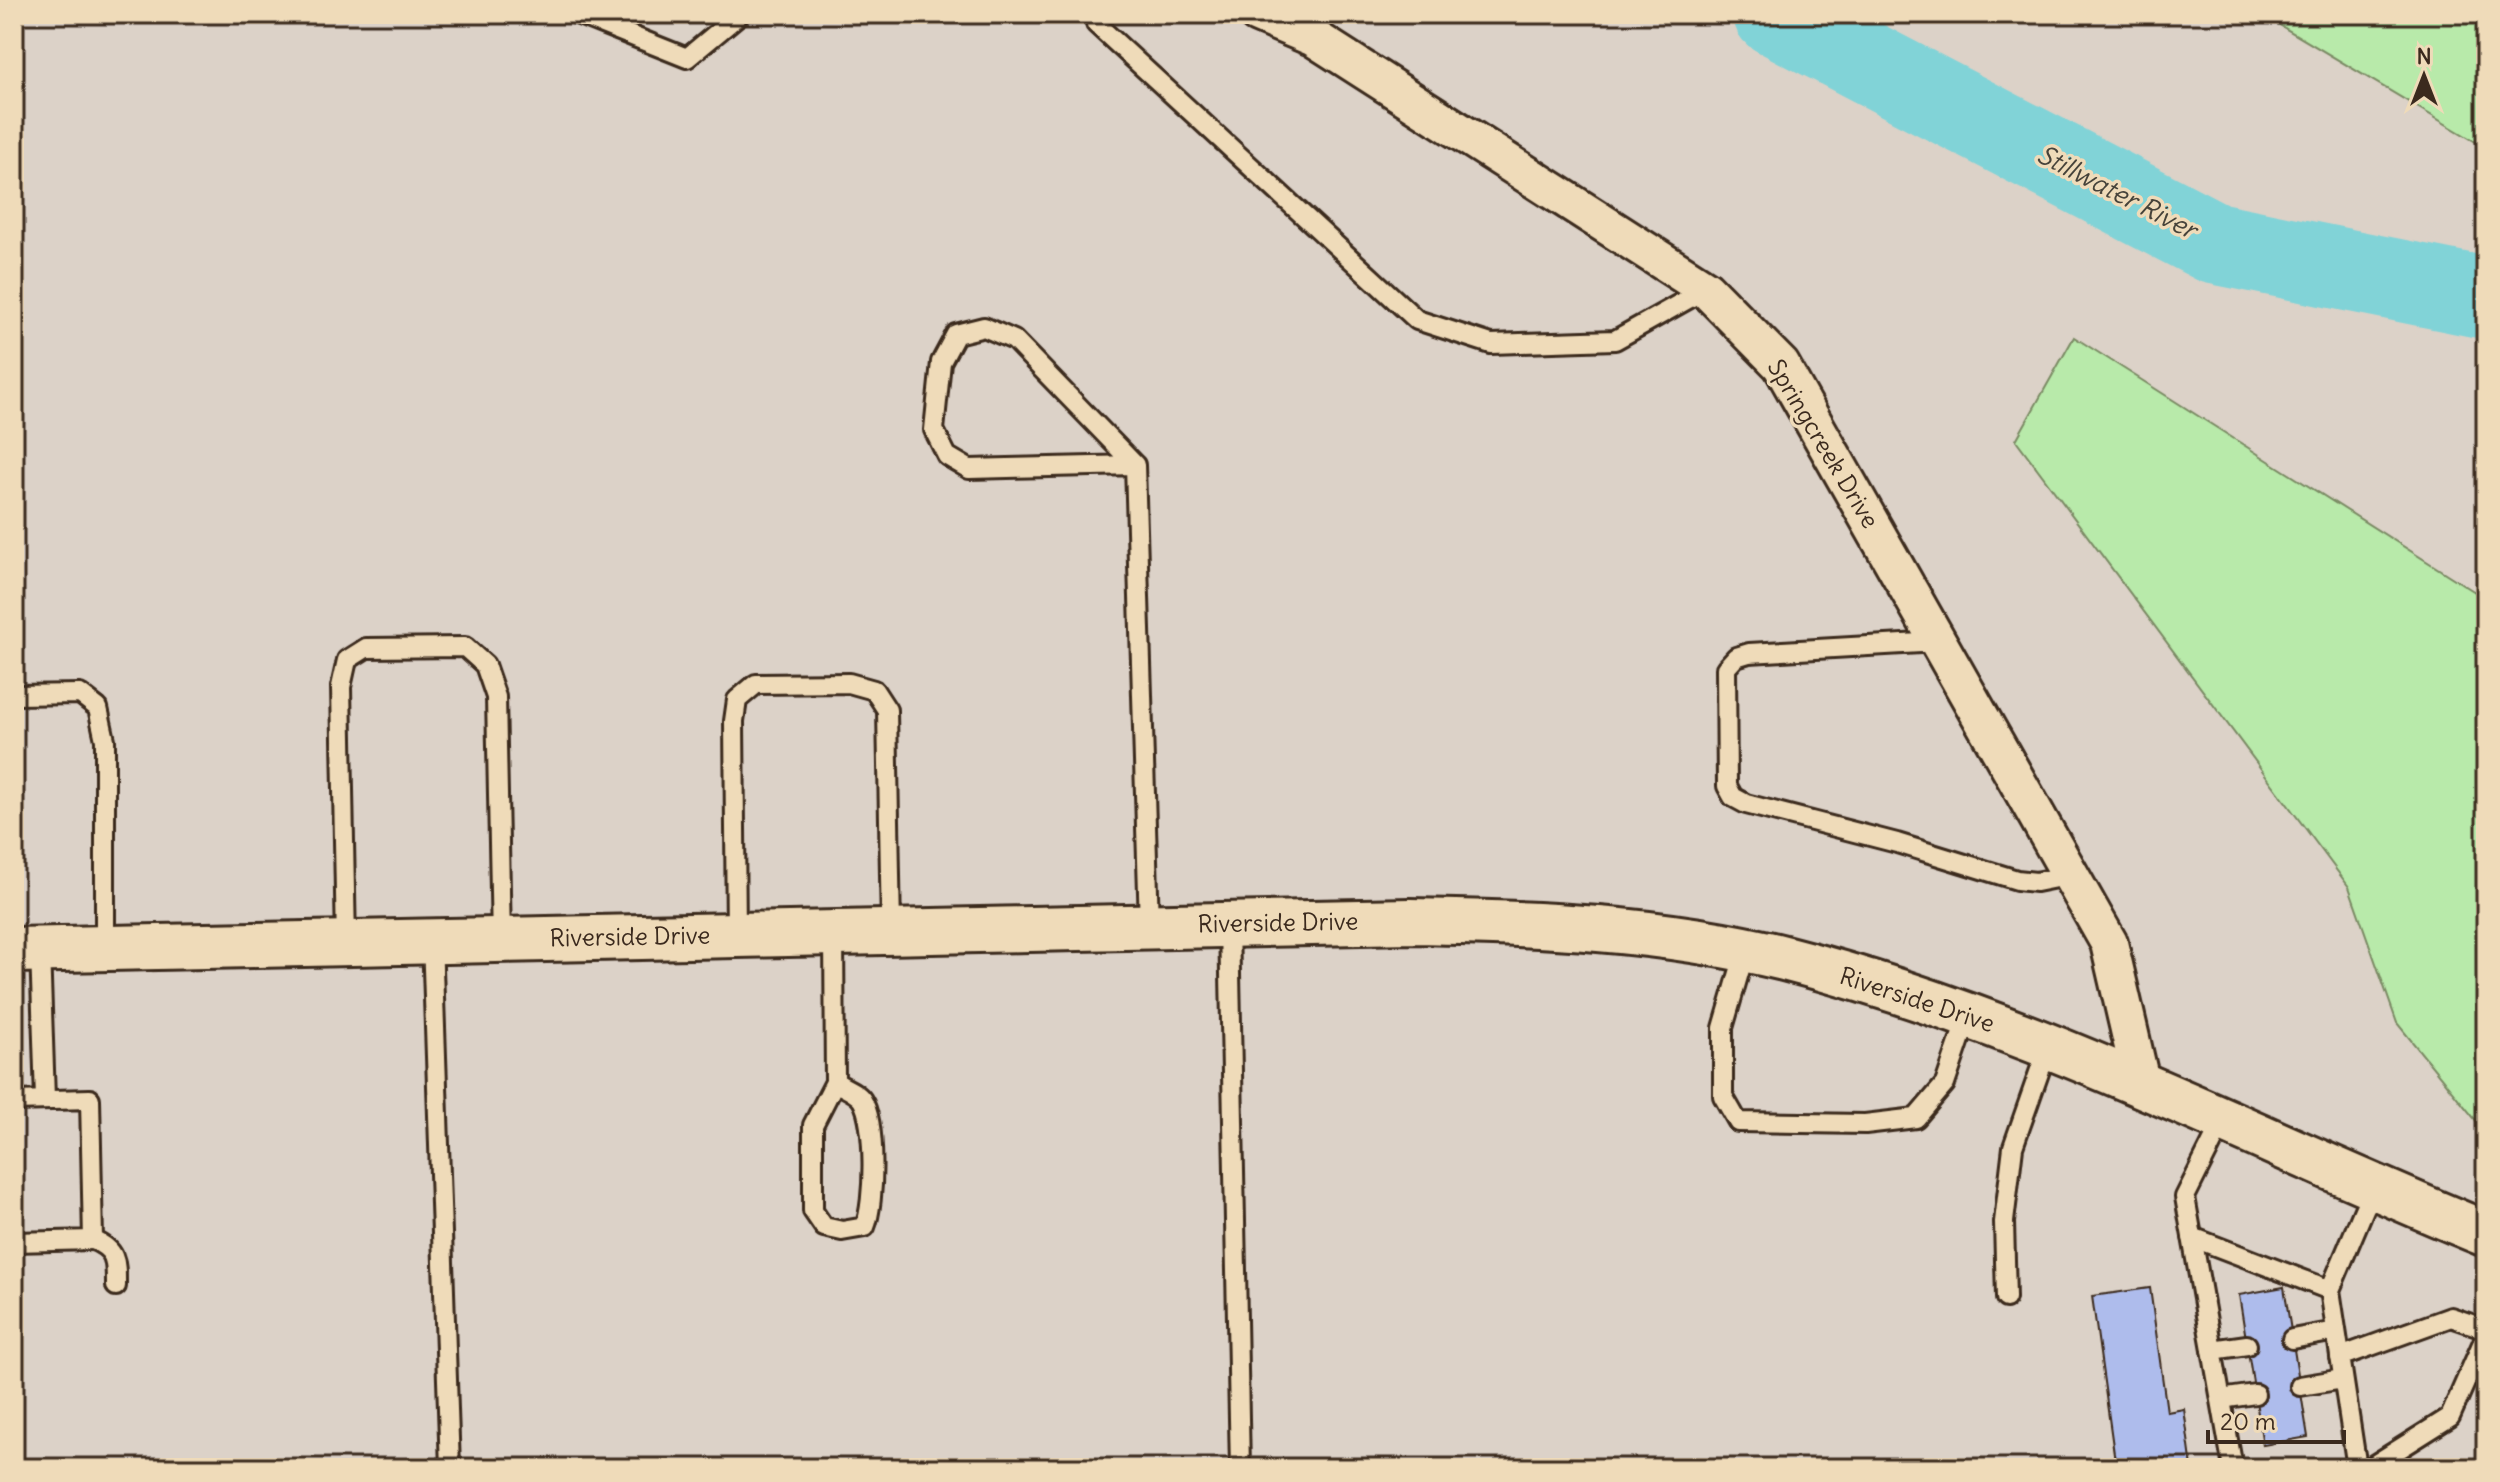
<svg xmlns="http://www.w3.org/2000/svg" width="2500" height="1482" font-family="Delius,sans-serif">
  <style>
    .green { fill: #b8eaaa; stroke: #7a8a64; stroke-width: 2 }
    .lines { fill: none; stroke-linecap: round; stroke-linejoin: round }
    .river { stroke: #81d3d7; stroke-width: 82 }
    .building { fill: #aebcec; stroke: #3b2a1e; stroke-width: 2 }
    .service-casing { stroke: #3b2a1e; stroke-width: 24 }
    .minor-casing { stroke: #3b2a1e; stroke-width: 42 }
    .secondary-casing { stroke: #3b2a1e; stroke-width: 50 }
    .service { stroke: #efdbb9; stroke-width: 18 }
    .minor { stroke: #efdbb9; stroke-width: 36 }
    .secondary { stroke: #efdbb9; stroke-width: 44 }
    .labels { text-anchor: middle; stroke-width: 7; stroke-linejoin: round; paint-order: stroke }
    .street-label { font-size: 24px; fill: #3b2a1e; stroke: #efdbb9 }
    .water-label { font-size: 26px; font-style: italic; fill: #46433a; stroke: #efdbb9 }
  </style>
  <rect width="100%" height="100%" fill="#dcd2c8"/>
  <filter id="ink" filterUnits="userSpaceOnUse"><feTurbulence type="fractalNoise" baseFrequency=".0125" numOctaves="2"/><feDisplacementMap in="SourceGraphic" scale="16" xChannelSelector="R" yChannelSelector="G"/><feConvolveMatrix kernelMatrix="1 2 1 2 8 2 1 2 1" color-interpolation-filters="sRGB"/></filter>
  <g filter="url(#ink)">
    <g class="green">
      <polygon points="2261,14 2486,14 2486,148"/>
      <polygon points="2074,337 2486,599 2486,1133 2397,1023 2349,887 2016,440"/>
    </g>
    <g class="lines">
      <polyline class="river" points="1774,14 2214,243 2486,298"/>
    </g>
    <g class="building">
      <polygon points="2284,1287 2308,1437 2263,1445 2239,1295"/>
      <polygon points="2150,1288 2167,1412 2184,1409 2192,1468 2116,1468 2092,1296"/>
    </g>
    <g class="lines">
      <g class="service-casing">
        <g id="service">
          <polyline points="577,14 687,58 740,14"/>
          <polyline points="1094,14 1096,24 1417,320 1491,344 1615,340 1706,289"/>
          <polyline points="1135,465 969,469 947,456 934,430 941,362 956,334 984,327 1014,340 1135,465 1149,925"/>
          <polyline points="1938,642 1749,653 1736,657 1726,668 1727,786 1733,797 1746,804 1897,843 2017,880 2036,882 2071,875"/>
          <polyline points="14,695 80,694 98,708 105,740 105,948"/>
          <polyline points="1229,924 1240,1468"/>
          <path d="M834 932 835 1082 813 1125V1211L824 1227 842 1231 865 1227C875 1203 876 1122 862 1100 857 1092 843 1087 835 1082"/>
          <polyline points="736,934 734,721 737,700 756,684 849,683 874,690 887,710 891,930"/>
          <polyline points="432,939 450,1468"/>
          <polyline points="346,943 341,687 347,660 366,648 465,647 485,665 496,697 501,940"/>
          <polyline points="40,950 45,1099"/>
          <polyline points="1745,952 1723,1028 1723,1096 1738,1122 1865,1124 1916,1118 1945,1084 1968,1016"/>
          <polyline points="14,1101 90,1099 93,1240 14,1242"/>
          <polyline points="2223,1121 2185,1197 2233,1468"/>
          <polyline points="2192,1237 2330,1290"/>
          <path d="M93 1240C117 1250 116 1261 116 1286"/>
          <polyline points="2006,1298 2004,1222 2013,1147 2048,1047"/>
          <polyline points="2292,1339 2336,1331"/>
          <polyline points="2212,1350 2247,1345"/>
          <polyline points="2340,1357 2451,1317 2486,1329"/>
          <polyline points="2300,1386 2343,1379"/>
          <polyline points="2221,1399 2255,1394"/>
          <polyline points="2357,1468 2330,1290 2373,1188"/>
          <polyline points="2369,1468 2450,1417 2486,1335"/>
        </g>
      </g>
      <g class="minor-casing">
        <polyline id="minor" points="1257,14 1314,38 1706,289 1781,365 2109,943 2142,1086"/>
      </g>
      <g class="secondary-casing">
        <path id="secondary" d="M14 950 1411 921C1535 923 1663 928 1784 958 2028 1020 2253 1139 2486 1234"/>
      </g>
      <use href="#service" class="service"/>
      <use href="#minor" class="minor"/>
      <use href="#secondary" class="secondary"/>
    </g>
  </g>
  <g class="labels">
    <g class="street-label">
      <text transform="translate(1823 444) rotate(59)" y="8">Springcreek Drive</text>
      <text transform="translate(1278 923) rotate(-1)" y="8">Riverside Drive</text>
      <text transform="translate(630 937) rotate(-1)" y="8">Riverside Drive</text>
      <text transform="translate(1917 1000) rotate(18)" y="8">Riverside Drive</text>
    </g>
    <g class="water-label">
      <text transform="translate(2117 192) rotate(27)" y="9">Stillwater River</text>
    </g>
  </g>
  <rect width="2500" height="1482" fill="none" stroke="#efdbb9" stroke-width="48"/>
  <rect x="24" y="24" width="2452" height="1434" fill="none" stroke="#3b2a1e" stroke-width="3" filter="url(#ink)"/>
  <g transform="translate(2424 76)" stroke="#efdbb9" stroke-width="6" paint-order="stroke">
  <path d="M0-6L14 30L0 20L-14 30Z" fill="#3b2a1e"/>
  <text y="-12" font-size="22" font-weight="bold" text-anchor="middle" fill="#3b2a1e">N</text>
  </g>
  <path d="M2208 1430v12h136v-12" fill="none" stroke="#3b2a1e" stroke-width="4"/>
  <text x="2220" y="1430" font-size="24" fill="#3b2a1e" stroke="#efdbb9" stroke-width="6" paint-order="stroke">20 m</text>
</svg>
